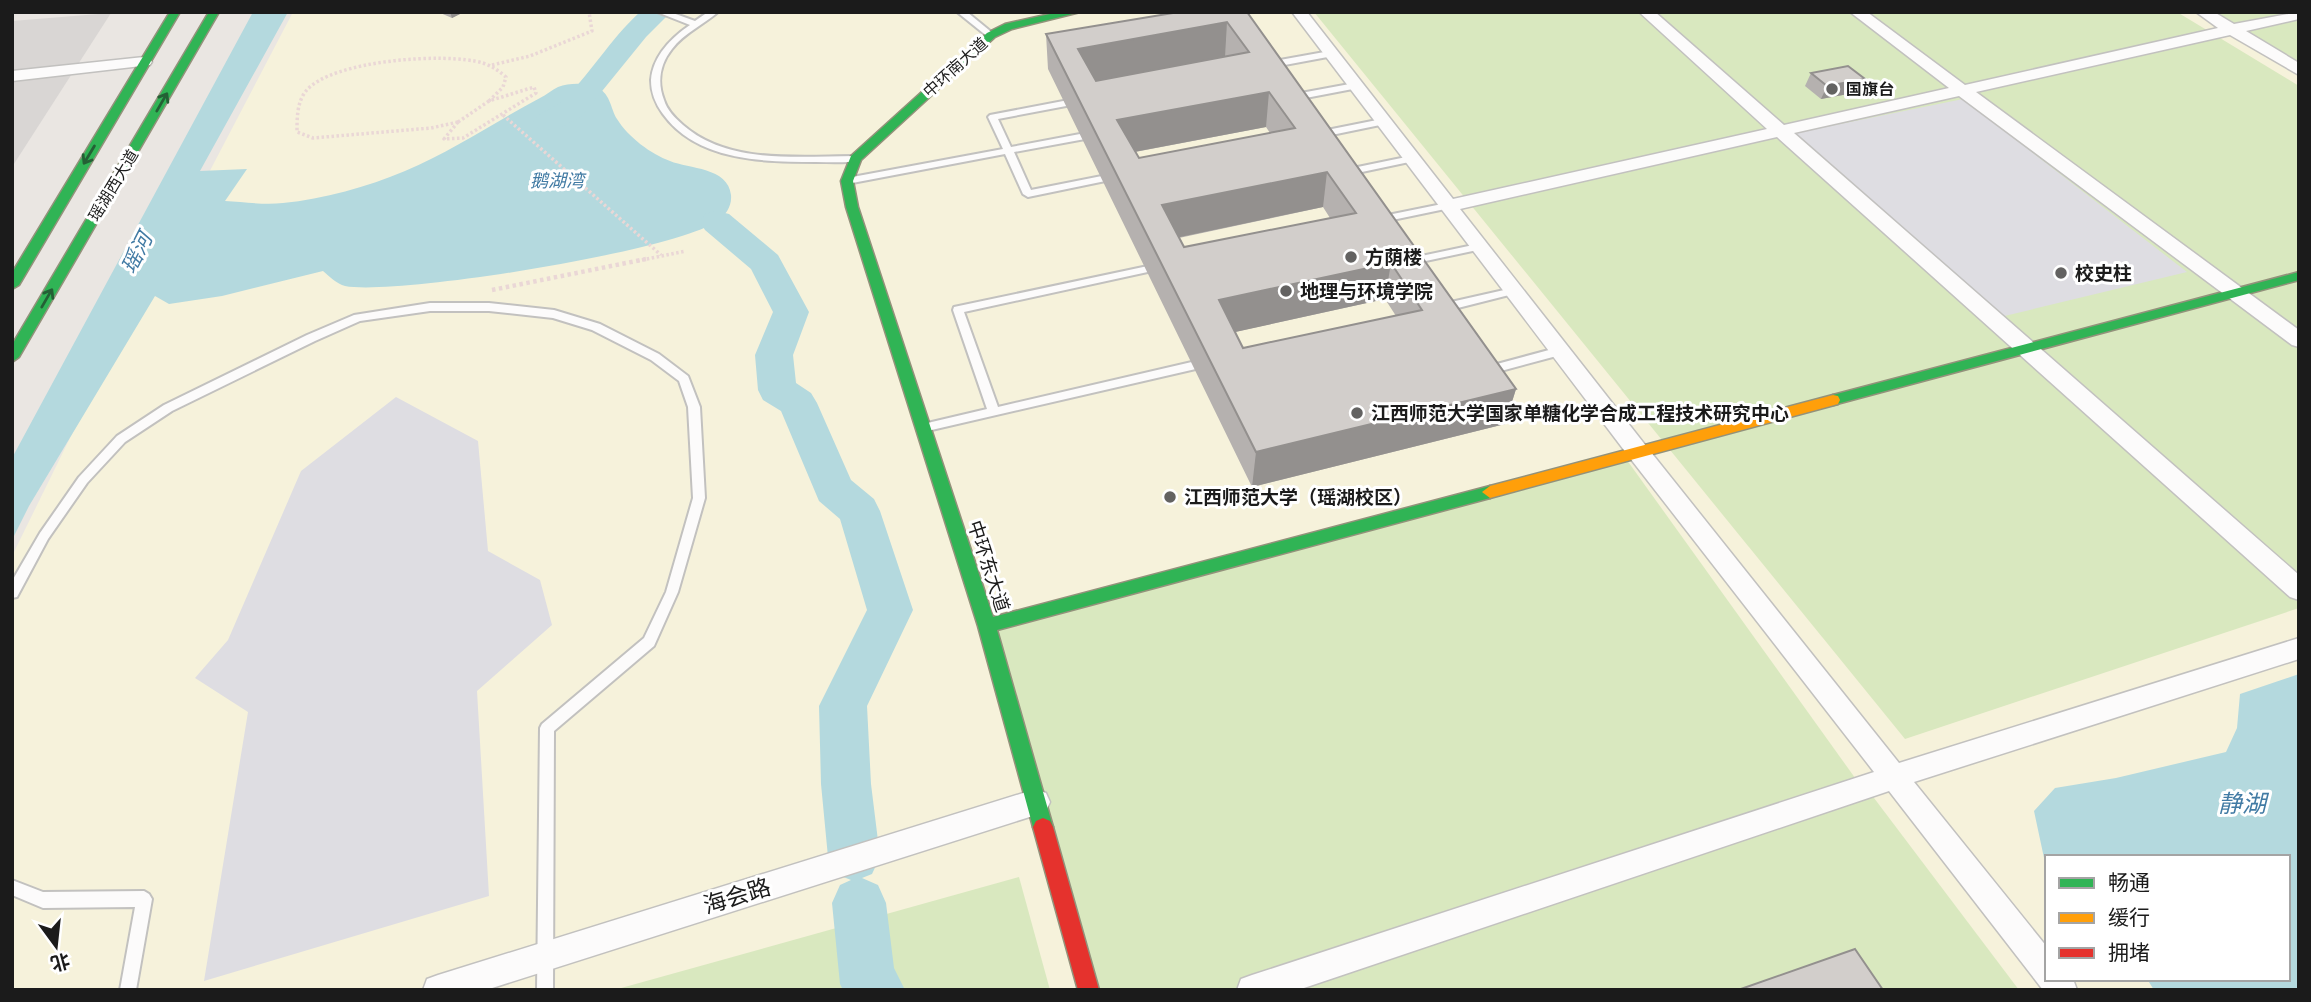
<svg xmlns="http://www.w3.org/2000/svg" width="2311" height="1002" font-family="'Source Sans 3','Noto Sans SC',sans-serif">
  <style>
    .residential { fill: #d9d6d4 }
    .education { fill: #f6f2db; fill-rule: evenodd }
    .grass { fill: #d9e8bf }
    .plaza { fill: #dedde2 }
    .water { fill: #b4d9de }
    .lines { fill: none; stroke-linecap: round; stroke-linejoin: round }
    .river { fill: #b4d9de; fill-rule: evenodd }
    .lane-casing { stroke: #c2c1bf; stroke-width: 4 }
    .street-casing { stroke: #c2c1bf; stroke-width: 3 }
    .fast-casing { stroke: #93927b; stroke-width: 3 }
    .slow-casing { stroke: #93927b; stroke-width: 3 }
    .jam-casing { stroke: #93927b; stroke-width: 3 }
    .path-far1 { stroke: #ead7d6; stroke-width: 3.5; stroke-dasharray: 2.5 2.5; stroke-linecap: butt }
    .path { stroke: #ead7d6; stroke-width: 4.5; stroke-dasharray: 3.5 3.5; stroke-linecap: butt }
    .lane { fill: #fcfbfb; fill-rule: evenodd }
    .street { fill: #fcfbfb; fill-rule: evenodd }
    .fast { fill: #30b455; fill-rule: evenodd }
    .slow { fill: #ff9f0a; fill-rule: evenodd }
    .jam { fill: #e5322d; fill-rule: evenodd }
    .wall { fill: #b5b1af; fill-rule: evenodd }
    .shaded-wall { fill: #93908e }
    .building { fill: #d2cecb; stroke: #93908e; stroke-width: 2; fill-rule: evenodd }
    .oneway { stroke: #246035 }
    .poi-dot { fill: #636261; stroke: #fff; stroke-width: 2.5 }
    .labels { text-anchor: middle; stroke-width: 6; stroke-linejoin: round; paint-order: stroke }
    .far-street-label { font-size: 16px; fill: #1b1b1b; stroke: #fff }
    .far-poi-label { font-size: 16px; font-weight: bold; fill: #1b1b1b; stroke: #fff; text-anchor: start }
    .far-water-label { font-size: 18px; font-style: italic; fill: #427ba4; stroke: #fff }
    .poi-label { font-size: 19px; font-weight: bold; fill: #1b1b1b; stroke: #fff; text-anchor: start }
    .street-label { font-size: 19px; fill: #1b1b1b; stroke: #fff }
    .water-label { font-size: 21px; font-style: italic; fill: #427ba4; stroke: #fff }
    .near-street-label { font-size: 23px; fill: #1b1b1b; stroke: #fff }
    .near-water-label { font-size: 24px; font-style: italic; fill: #427ba4; stroke: #fff }
  </style>
  <rect width="100%" height="100%" fill="#eae6e2"/>
  <polygon class="residential" points="111,13 12,167 12,21"/>
  <path class="education" d="M293 12H2299V990H12V556L70 438ZM2047 857H2288V979H2047Z"/>
  <g class="grass">
    <polygon points="1314,12 2177,12 2299,86 2299,608 1905,739"/>
    <polygon points="2213,12 2299,12 2299,65"/>
    <polygon points="1624,456 1863,789 1252,990 1089,990 987,626"/>
    <polygon points="1871,794 2019,990 1257,990"/>
    <polygon points="1019,877 1050,990 614,990"/>
  </g>
  <g class="plaza">
    <polygon points="1963,99 2187,272 1992,319 1791,134"/>
    <polygon points="396,397 478,441 488,551 540,580 552,625 477,691 489,896 204,981 248,712 195,678 228,640 301,471"/>
  </g>
  <g class="water">
    <path d="M253 12H288L200 171 247 169 225 201C243 202 264 205 283 203 324 199 367 187 405 171 452 151 495 122 540 98 546 95 552 90 558 87 569 83 583 83 594 86 611 92 610 108 617 119 628 137 651 154 670 161 689 169 728 167 731 195 732 206 726 215 717 221 677 251 396 296 345 286 337 284 329 276 323 271L222 296 169 304 155 296 29 506 12 540V458Z"/>
    <polygon points="2299,674 2299,990 2154,990 2147,979 2288,979 2288,857 2047,857 2047,872 2034,811 2055,788 2116,778 2226,752 2237,728 2240,694"/>
  </g>
  <g class="lines">
    <g class="river">
      <path d="M640 12H671L646 37 581 117 560 128 549 130 538 128 533 121C540 111 551 110 560 103 588 78 610 39 640 12Z"/>
      <polygon points="717,211 729,214 778,255 809,312 793,355 796,383 811,393 817,403 851,480 874,499 880,511 913,610 867,706 871,784 880,857 872,874 862,878 878,885 886,903 894,968 905,990 843,990 840,984 832,903 840,885 851,880 836,874 828,857 821,784 819,706 867,610 840,519 819,501 781,411 763,400 758,390 755,355 773,312 751,269 705,230 700,222 705,214"/>
    </g>
    <g class="lane-casing">
      <g id="lane">
        <path d="M657 12H670L695 21 708 12H718C703 25 684 33 672 49 660 64 657 82 664 100 667 110 675 118 683 125 729 165 799 156 855 156L860 159 858 161C845 163 830 162 816 162 763 162 697 161 663 114 655 103 651 93 651 80 653 56 671 38 690 25Z"/>
        <polygon points="957,12 967,12 995,35 988,37"/>
        <polygon points="1330,51 1333,52 1333,56 1269,68 1265,65 1269,62"/>
        <polygon points="1355,83 1359,86 1358,88 1290,101 1286,98 1290,95"/>
        <polygon points="1079,98 1083,101 1082,103 998,119 1011,147 1096,131 1101,134 1096,137 1014,152 1031,190 1117,173 1120,174 1120,178 1028,197 1023,194 1005,154 847,184 842,181 847,178 1003,149 988,117 990,115"/>
        <polygon points="1382,119 1385,120 1385,124 1317,138 1312,135 1317,132"/>
        <polygon points="1411,156 1416,159 1414,161 1343,176 1338,173 1343,170"/>
        <polygon points="1447,203 1452,206 1450,208 1378,223 1373,220 1378,217"/>
        <polygon points="1478,244 1482,245 1482,249 1407,265 1402,262 1407,259"/>
        <polygon points="1162,263 1166,264 1166,268 964,312 998,407 1209,358 1215,362 1213,365 923,432 919,431 917,428 919,425 987,409 953,310 954,307"/>
        <polygon points="1513,288 1518,291 1517,293 1442,312 1437,308 1442,304"/>
        <polygon points="430,303 489,303 554,310 600,324 659,354 688,376 700,407 705,498 678,592 654,646 554,731 553,990 537,990 540,728 542,724 644,638 666,592 693,498 688,407 679,381 651,360 592,330 553,318 489,311 430,311 360,321 315,341 172,411 125,442 87,483 48,539 17,597 12,598 12,581 40,533 79,477 117,436 164,405 307,335 354,315"/>
        <polygon points="1560,347 1566,351 1564,354 1486,375 1480,371 1482,368"/>
        <polygon points="12,880 43,892 144,891 149,894 152,899 136,990 120,990 135,907 43,908 12,895"/>
      </g>
    </g>
    <g class="street-casing">
      <g id="street">
        <polygon points="1292,12 1307,12 1453,199 1767,129 1639,12 1655,12 1784,125 1949,88 1850,12 1867,12 1965,85 2218,28 2196,12 2214,12 2234,24 2299,12 2299,19 2246,31 2299,63 2299,75 2230,35 1976,92 2299,330 2299,347 2292,345 1959,96 1794,133 2299,575 2299,600 2290,597 1777,137 1460,209 1646,446 1899,763 2299,638 2299,659 1914,782 2047,947 2047,979 2073,979 2077,990 2043,990 1889,791 1298,990 1237,990 1241,979 1252,975 1874,772 1630,458"/>
        <polygon points="144,57 150,59 152,62 150,65 12,81 12,71"/>
        <polygon points="1036,789 1046,793 1050,802 1046,811 1036,815 486,990 423,990 427,979 438,975"/>
      </g>
    </g>
    <g class="fast-casing">
      <g id="fast">
        <polygon points="170,12 180,12 19,285 12,289 12,273"/>
        <polygon points="209,12 219,12 19,357 12,362 12,345"/>
        <polygon points="1059,12 1080,12 1012,29 995,37 861,160 853,181 858,207 993,617 1490,486 1498,492 1490,498 997,630 1053,827 1050,833 1043,836 1036,833 1033,827 978,626 846,207 841,181 851,156 987,33 1005,24"/>
        <polygon points="2299,272 2299,280 1833,405 1826,400 1833,395"/>
      </g>
    </g>
    <g class="slow-casing">
      <polygon id="slow" points="1833,395 1838,396 1840,400 1838,404 1490,498 1482,492 1490,486"/>
    </g>
    <g class="jam-casing">
      <polygon id="jam" points="1043,818 1050,821 1053,827 1099,990 1078,990 1033,827 1036,821"/>
    </g>
    <g class="path-far1">
      <polyline points="492,65 530,56 592,31 589,12"/>
      <polyline points="503,115 661,255"/>
      <polyline points="458,122 444,139 463,138 536,93 534,87 489,101"/>
      <path d="M458 122 431 128 313 138 297 132C297 118 297 102 306 91 331 60 446 52 483 63 492 66 499 71 506 77L503 87 489 101"/>
      <polyline points="458,122 489,101"/>
      <polyline points="637,261 686,251"/>
    </g>
    <polyline class="path" points="492,290 646,259"/>
    <use href="#lane" class="lane"/>
    <use href="#street" class="street"/>
    <use href="#fast" class="fast"/>
    <use href="#slow" class="slow"/>
    <use href="#jam" class="jam"/>
  </g>
  <g class="wall">
    <polygon points="438,12 464,12 452,18"/>
    <path d="M1247 12 1516 389 1505 424 1252 487 1048 69 1046 34ZM1266 127 1270 133 1139 158 1135 152ZM1323 207 1330 218 1184 247 1179 238ZM1385 299 1396 316 1243 348 1235 332Z"/>
    <polygon points="1811,73 1865,79 1859,92 1821,99 1805,86"/>
  </g>
  <g class="shaded-wall">
    <polygon points="450,12 464,12 452,18"/>
    <polygon points="1227,22 1225,57 1080,84 1078,49"/>
    <polygon points="1865,79 1859,92 1821,99 1827,86"/>
    <polygon points="1269,92 1266,127 1118,155 1117,120"/>
    <polygon points="1327,172 1323,207 1161,241 1162,205"/>
    <polygon points="1391,263 1385,299 1217,336 1219,300"/>
    <polygon points="1516,389 1505,424 1252,487 1256,452"/>
  </g>
  <g class="building">
    <path d="M1179 12H1247L1516 389 1256 452 1046 34ZM1227 22 1249 52 1096 81 1078 49ZM1269 92 1295 128 1139 158 1117 120ZM1327 172 1356 213 1184 247 1162 205ZM1391 263 1422 310 1243 348 1219 300Z"/>
    <polygon points="1848,66 1865,79 1827,86 1811,73"/>
    <polygon points="1855,949 1883,990 1738,990"/>
  </g>
  <defs><path id="oneway-shaft" d="M-6 0H5M1.5-3L5.5 0L1.5 3" fill="none" stroke-width="1.6" stroke-linecap="round" stroke-linejoin="round" transform="scale(1.75)"/></defs>
  <g class="oneway">
    <use href="#oneway-shaft" transform="translate(162 102) rotate(-60)"/>
    <use href="#oneway-shaft" transform="translate(89 155) rotate(121)"/>
    <use href="#oneway-shaft" transform="translate(47 298) rotate(-60)"/>
  </g>
  <g class="poi-dot">
    <circle cx="1832" cy="89" r="7"/>
    <circle cx="1351" cy="257" r="7"/>
    <circle cx="2061" cy="273" r="7"/>
    <circle cx="1286" cy="291" r="7"/>
    <circle cx="1357" cy="413" r="7"/>
    <circle cx="1170" cy="497" r="7"/>
  </g>
  <g class="labels">
    <g class="far-street-label">
      <text transform="translate(955 67) rotate(-42)" y="6">中环南大道</text>
      <text transform="translate(113 185) rotate(-59)" y="6">瑶湖西大道</text>
    </g>
    <g class="far-poi-label">
      <text x="1846" y="95">国旗台</text>
    </g>
    <g class="far-water-label">
      <text x="557" y="187">鹅湖湾</text>
    </g>
    <g class="poi-label">
      <text x="1365" y="264">方荫楼</text>
      <text x="2075" y="280">校史柱</text>
      <text x="1300" y="298">地理与环境学院</text>
      <text x="1371" y="420">江西师范大学国家单糖化学合成工程技术研究中心</text>
      <text x="1184" y="504">江西师范大学（瑶湖校区）</text>
    </g>
    <g class="street-label">
      <text transform="translate(989 566) rotate(72)" y="7">中环东大道</text>
    </g>
    <g class="water-label">
      <text transform="translate(137 253) rotate(-63)" y="7">瑶河</text>
    </g>
    <g class="near-street-label">
      <text transform="translate(737 896) rotate(-17)" y="8">海会路</text>
    </g>
    <g class="near-water-label">
      <text x="2242" y="812">静湖</text>
    </g>
  </g>
  <rect width="2311" height="1002" fill="none" stroke="#1b1b1b" stroke-width="28"/>
  <rect x="2045" y="855" width="245" height="126" fill="#ffffff" stroke="#a4a4a4" stroke-width="2"/>
  <rect x="2059" y="878" width="35" height="10" fill="#30b455" stroke="#a4a4a4" stroke-width="2"/>
  <text x="2108" y="890" font-size="21" fill="#1b1b1b">畅通</text>
  <rect x="2059" y="913" width="35" height="10" fill="#ff9f0a" stroke="#a4a4a4" stroke-width="2"/>
  <text x="2108" y="925" font-size="21" fill="#1b1b1b">缓行</text>
  <rect x="2059" y="948" width="35" height="10" fill="#e5322d" stroke="#a4a4a4" stroke-width="2"/>
  <text x="2108" y="960" font-size="21" fill="#1b1b1b">拥堵</text>
  <g transform="translate(56 946) rotate(165)" stroke="#ffffff" stroke-width="5" paint-order="stroke">
  <path d="M0-5L12 26L0 18L-12 26Z" fill="#1b1b1b"/>
  <text y="-10" font-size="19" font-weight="bold" text-anchor="middle" fill="#1b1b1b">北</text>
  </g>
</svg>
